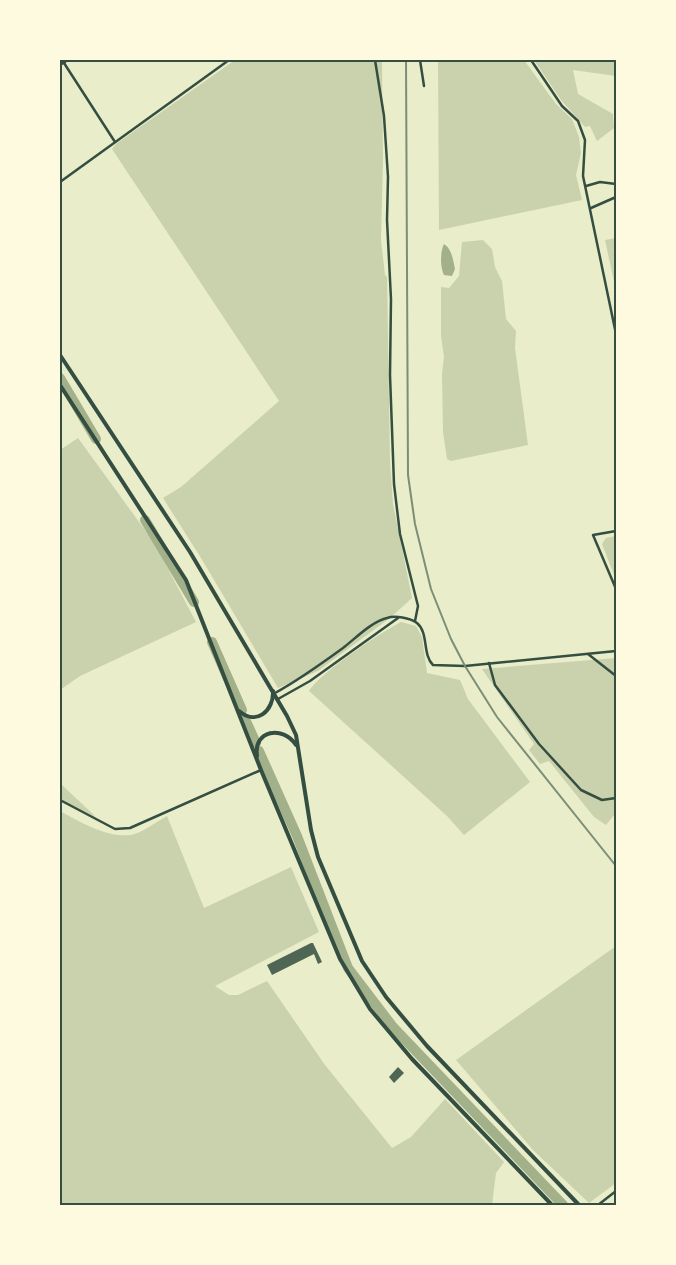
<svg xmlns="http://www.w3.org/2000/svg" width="676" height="1265" font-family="Karla,sans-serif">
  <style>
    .green { fill: #cad2ad }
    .water { fill: #a3b18a }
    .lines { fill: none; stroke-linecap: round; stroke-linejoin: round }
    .river { stroke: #a3b18a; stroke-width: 10 }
    .building { fill: #4f6655 }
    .minor { stroke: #344e41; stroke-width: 2.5 }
    .trunk { stroke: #344e41; stroke-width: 4 }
    .rail { stroke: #7c8e77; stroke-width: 2 }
    .neatline { fill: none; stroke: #344e41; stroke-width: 2 }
  </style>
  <rect width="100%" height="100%" fill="#e9edc9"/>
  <g class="green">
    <polygon points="235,60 382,60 383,160 381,240 385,275 387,277 390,462 393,504 412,598 390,618 318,671 278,688 201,558 163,498 181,487 279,401 112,149 116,144"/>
    <polygon points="438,60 524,60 556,104 572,119 579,137 581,153 576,175 582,200 439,230"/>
    <polygon points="534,60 616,60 616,76 573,70 578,94 613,114 614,128 597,141 590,126 585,127 561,100"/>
    <polygon points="616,238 616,291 605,240"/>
    <polygon points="483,240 492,249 495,267 502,281 506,319 516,331 515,348 528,445 451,461 447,459 443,432 442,374 444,357 441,336 441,287 449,288 459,276 462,242"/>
    <polygon points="78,438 155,544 196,622 80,676 60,690 60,450"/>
    <polygon points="616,536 616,580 602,544 606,538"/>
    <path d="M401 622 416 626 422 637 427 673 460 680 468 699 530 782 464 835 447 816 309 691C321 672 380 633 401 622Z"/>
    <polygon points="616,658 616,816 614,815 606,825 594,817 549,761 540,764 529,750 534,744 482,669"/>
    <polygon points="60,783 62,785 96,817 60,800"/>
    <path d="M60 811C80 822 107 838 131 835 142 833 156 822 167 816L204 908 291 867 319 932 215 986 229 995H238L267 981 325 1065 392 1148 411 1137 445 1099 504 1162 496 1173 492 1205H60Z"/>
    <polygon points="616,946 616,1183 589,1203 533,1150 456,1060"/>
  </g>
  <path class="water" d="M444 244C452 249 453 260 455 269L452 276 444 275C440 267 440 252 444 244Z"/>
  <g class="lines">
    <g class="river">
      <polyline points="60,378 96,439"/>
      <polyline points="145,520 194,602"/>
      <polyline points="212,642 242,710"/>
      <polyline points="245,719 256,743"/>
      <polyline points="259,751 297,836 348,968 393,1027 563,1205"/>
    </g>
  </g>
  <g class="building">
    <polygon points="311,943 313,943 322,962 318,964 314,954 272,975 267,965"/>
    <polygon points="398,1067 404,1073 394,1083 389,1077"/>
  </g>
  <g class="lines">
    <g class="minor">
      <polyline points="375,60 384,116 388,177 387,220 391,299 390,375 394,484 400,534 418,606 415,621"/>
      <polyline points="420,60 424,86"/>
      <polyline points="531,60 562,106 578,121 585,140 583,176 616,334"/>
      <polyline points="64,63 115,142"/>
      <polyline points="60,65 68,60"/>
      <polyline points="60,182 229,60"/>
      <polyline points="586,186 600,182 616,184"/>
      <polyline points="591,208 616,197"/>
      <polyline points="616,531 593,535 616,589"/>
      <polyline points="588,654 616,676"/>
      <polyline points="489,663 495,685 539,744 581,790 602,800 616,798"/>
      <path d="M275 693C299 680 321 664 343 648 356 638 371 622 387 618 395 615 410 618 417 623 429 633 422 654 433 665L465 666 616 651"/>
      <polyline points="278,699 310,681 398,618"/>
      <polyline points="60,800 115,829 130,828 261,770"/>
      <polyline points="598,1205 616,1191"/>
    </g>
    <g class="trunk">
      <polyline points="60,355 190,552 287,716 296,735 311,830 318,857 362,961 386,997 427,1046 579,1205"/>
      <polyline points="60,385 186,580 261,770 340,959 370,1009 412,1059 552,1205"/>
      <path d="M239 711C256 726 274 711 273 691"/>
      <path d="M257 756C253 730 283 725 296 745"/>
    </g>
    <polyline class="rail" points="406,60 408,475 415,524 431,589 451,639 465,666 497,717 616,866"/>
  </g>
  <rect width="676" height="1265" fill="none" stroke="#fefae0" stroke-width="122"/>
  <rect x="61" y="61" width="554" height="1143" class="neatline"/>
</svg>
